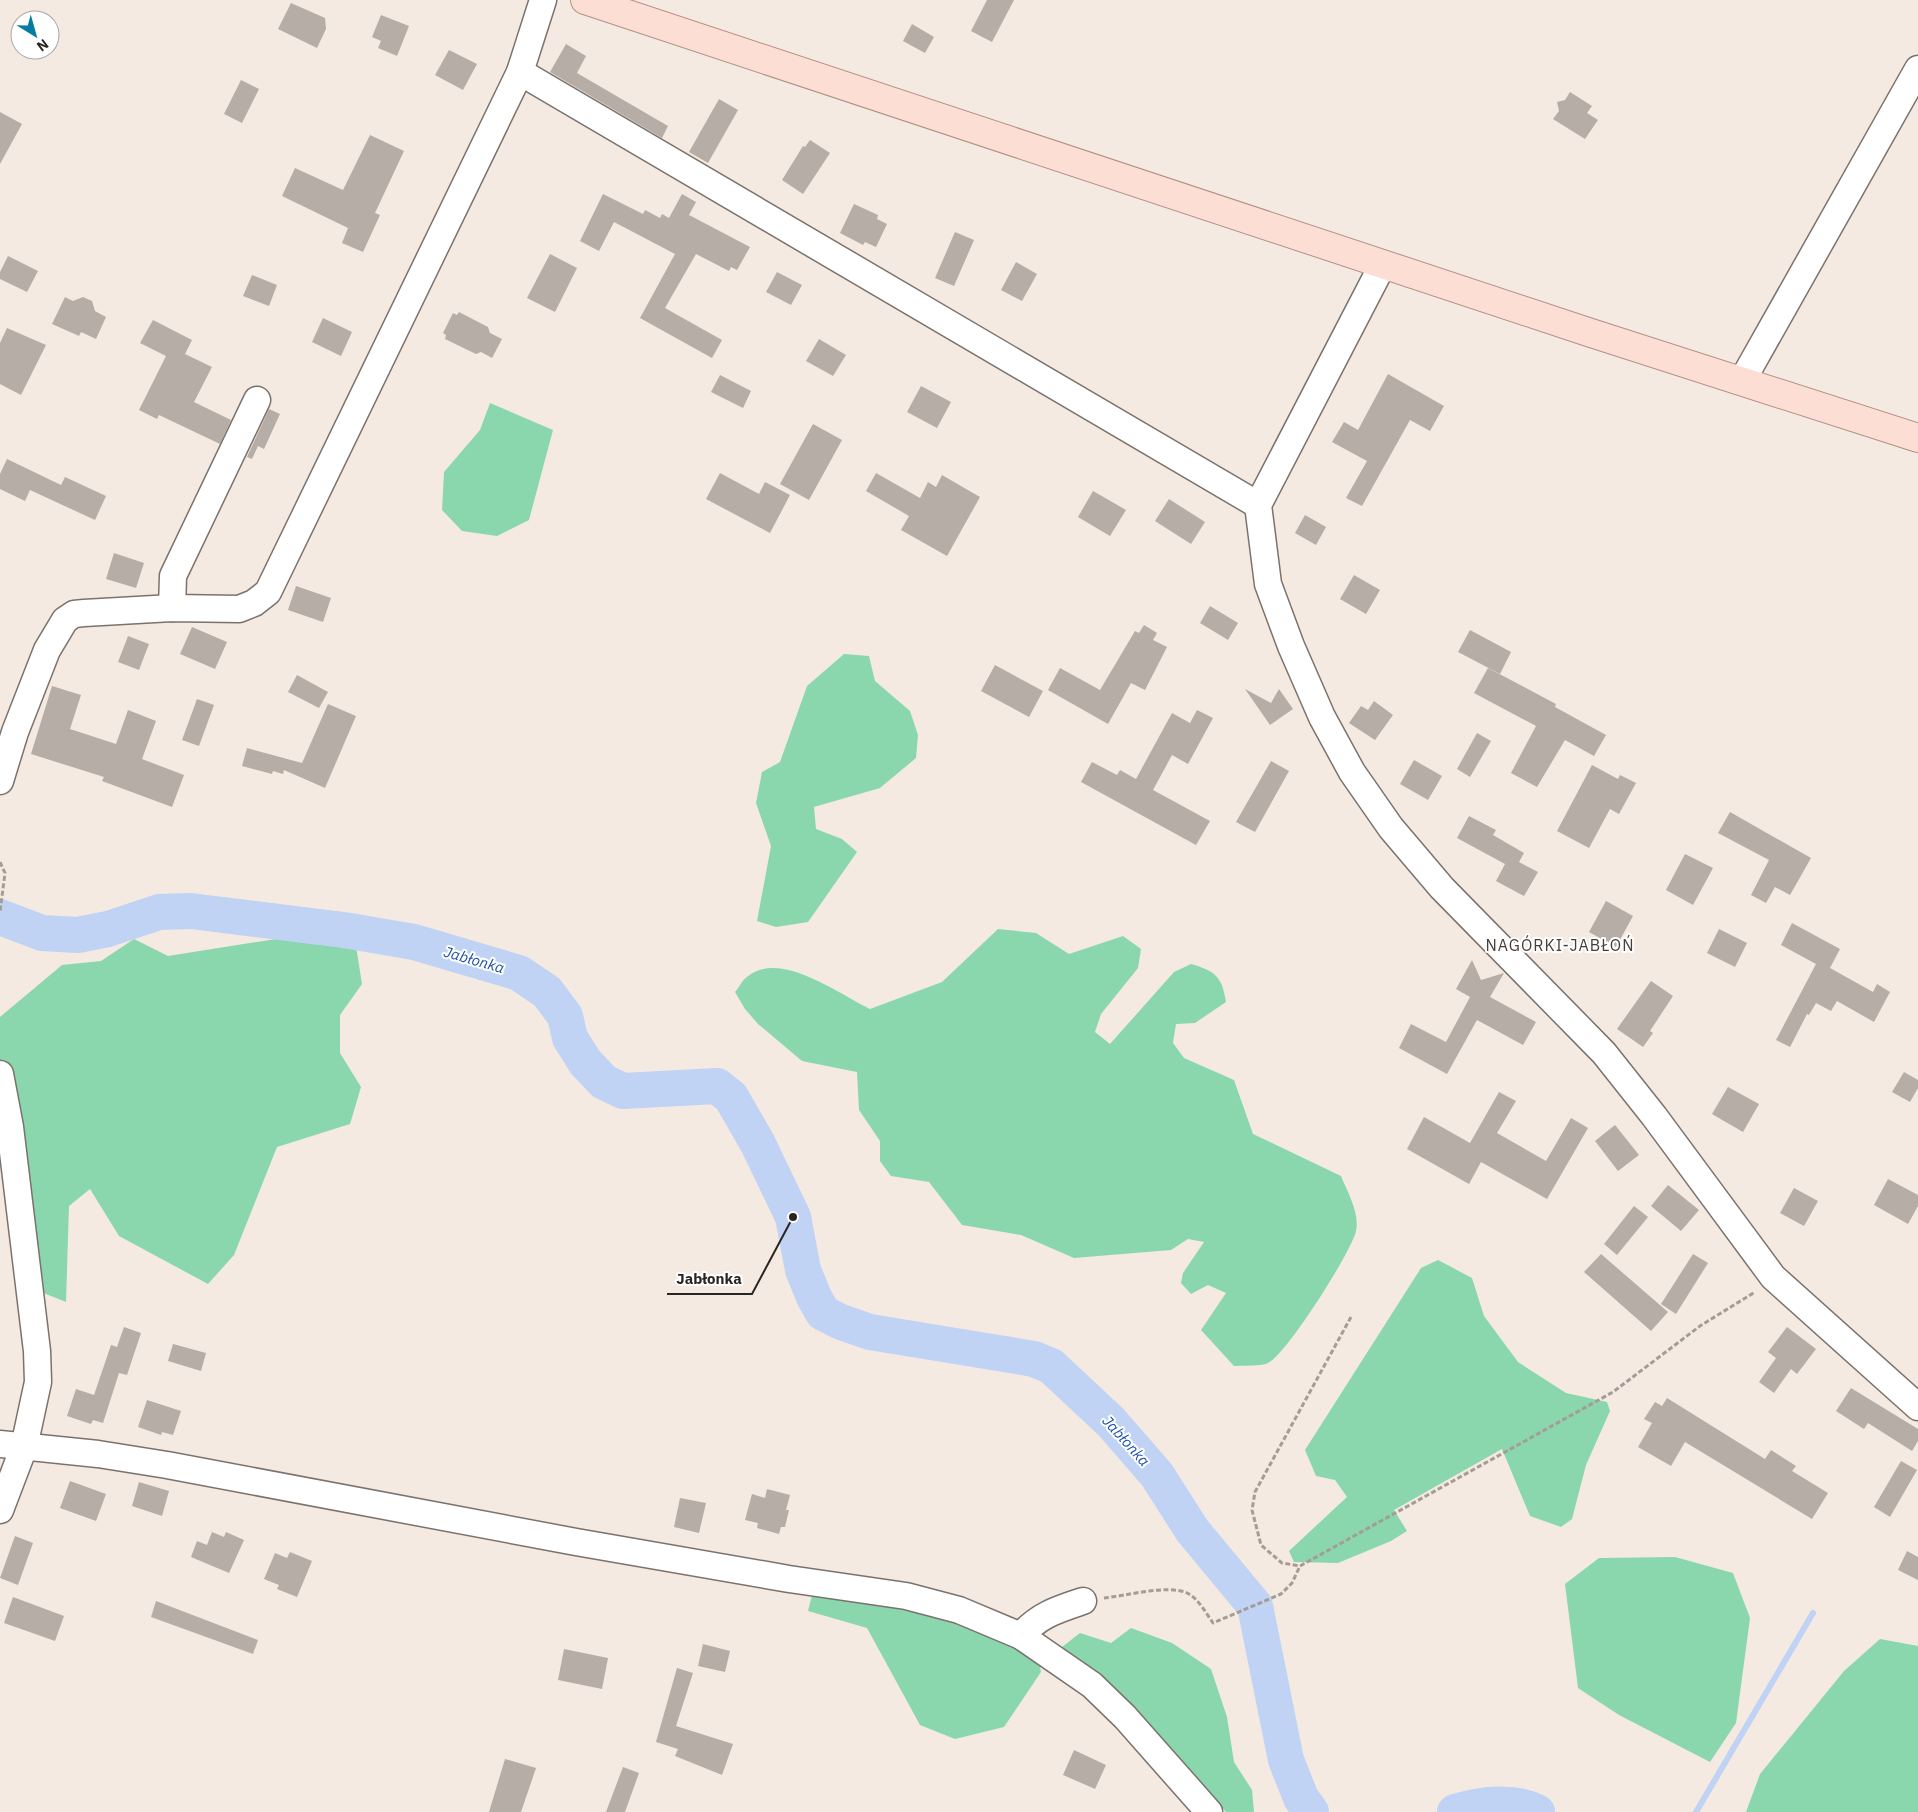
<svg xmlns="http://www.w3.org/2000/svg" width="1918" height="1812" font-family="'IBM Plex Sans',sans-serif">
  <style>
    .green { fill: #8ad7ae }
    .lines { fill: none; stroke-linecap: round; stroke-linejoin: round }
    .stream { stroke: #c0d3f4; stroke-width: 6 }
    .river { stroke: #c0d3f4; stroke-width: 36 }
    .building { fill: #b6ada6 }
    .minor-casing { stroke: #7b726c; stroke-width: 29 }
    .major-casing { stroke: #b28f84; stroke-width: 30 }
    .path { stroke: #a49c96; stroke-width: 3; stroke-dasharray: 5 2.5; stroke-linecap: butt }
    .minor { stroke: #fff; stroke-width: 26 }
    .major { stroke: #fdded5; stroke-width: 28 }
    .labels { text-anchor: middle; stroke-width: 4; stroke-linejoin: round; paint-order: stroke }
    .water-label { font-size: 15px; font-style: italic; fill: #1d4ea9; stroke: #fff }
    .quarter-label { font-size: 16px; letter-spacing: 1px; fill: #463e38; stroke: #fff }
    .leader { fill: none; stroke: #292522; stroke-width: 2 }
    .callout-dot { fill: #292522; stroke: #fff; stroke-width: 2 }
    .callout-label { font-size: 15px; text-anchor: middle; font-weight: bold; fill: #292522; stroke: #fff; stroke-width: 4; stroke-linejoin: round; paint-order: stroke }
  </style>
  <rect width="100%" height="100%" fill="#f4eae2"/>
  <g class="green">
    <polygon points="490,403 553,430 529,520 497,536 462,531 442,510 444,472 480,430"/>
    <polygon points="844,654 869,656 875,681 910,711 918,735 916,758 880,788 814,807 816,829 842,839 857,852 808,922 776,927 757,921 771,846 756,803 762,772 780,762 807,686"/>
    <path d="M998 929 1036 933 1069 954 1123 936 1141 949 1138 968 1101 1014 1095 1032 1110 1044 1174 972 1191 964C1215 971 1222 976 1226 1002L1195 1023 1176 1024 1173 1043 1184 1058 1234 1080 1253 1134 1341 1176C1347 1191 1360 1213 1356 1231 1352 1251 1286 1355 1268 1363 1259 1367 1243 1365 1234 1366L1201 1330 1226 1293 1208 1285 1191 1294 1181 1283 1183 1273 1204 1242 1188 1239 1171 1250 1074 1258 1021 1235 962 1225 929 1182 891 1176 880 1161V1141L859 1110 857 1072 802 1061 758 1024 745 1009 735 992C739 988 742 980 747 977 779 949 839 994 870 1009L942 982Z"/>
    <polygon points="288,937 356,946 362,984 340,1015 340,1053 361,1087 350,1124 277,1147 234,1255 208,1284 119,1236 90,1189 69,1206 66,1302 41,1292 0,1095 0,1017 62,965 101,961 134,939 168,956"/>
    <polygon points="1438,1260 1472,1278 1484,1316 1518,1362 1566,1393 1607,1402 1610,1411 1586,1465 1572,1519 1561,1527 1530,1516 1502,1449 1394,1510 1407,1531 1391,1541 1338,1563 1294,1562 1289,1551 1347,1497 1335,1480 1316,1476 1305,1450 1421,1268"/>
    <polygon points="1675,1557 1733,1573 1750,1618 1736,1723 1710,1762 1619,1715 1578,1688 1565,1584 1599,1558"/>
    <polygon points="813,1591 901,1599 1037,1652 1041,1672 1004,1727 955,1739 920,1725 867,1628 808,1611"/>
    <polygon points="1131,1628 1172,1643 1211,1669 1227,1717 1234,1762 1252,1790 1254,1812 1226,1812 1130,1708 1062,1647 1080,1633 1111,1643"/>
    <polygon points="1880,1639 1918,1646 1918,1812 1746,1812 1760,1774 1844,1671"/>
  </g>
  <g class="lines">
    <polyline class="stream" points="1696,1812 1813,1613"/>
    <g class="river">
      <polyline points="0,917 42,933 78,935 108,929 159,912 191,911 344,930 414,942 519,973 547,992 565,1016 570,1038 585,1062 604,1082 623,1091 717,1086 731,1097 758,1144 793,1217 803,1270 814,1297 823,1313 841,1322 870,1332 1034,1359 1051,1366 1111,1422 1157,1475 1192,1530 1255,1606 1286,1760 1301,1798 1311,1812"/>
      <path d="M1455 1812C1481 1804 1513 1800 1537 1812"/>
    </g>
  </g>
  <g class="building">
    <polygon points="987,0 1014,0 992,42 971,31"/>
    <polygon points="291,3 325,18 326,29 317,48 278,29"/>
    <polygon points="381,15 409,26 397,56 378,48 381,41 372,37"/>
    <polygon points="912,24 934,37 925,53 903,41"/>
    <polygon points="566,44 586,56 577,73 668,126 662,138 550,72"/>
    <polygon points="449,50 477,64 463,90 435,75"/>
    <polygon points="241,80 259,89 242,123 224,114"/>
    <polygon points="1570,92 1592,106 1587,113 1598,120 1585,139 1553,119 1559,111 1557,102 1565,100"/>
    <polygon points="719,99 738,110 708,163 689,152"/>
    <polygon points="0,112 22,124 0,164"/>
    <polygon points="370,135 404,151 375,213 380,215 363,252 342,243 348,228 282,196 295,168 343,190"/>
    <polygon points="810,140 830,153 803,194 782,180 803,146 805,147"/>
    <polygon points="603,194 643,214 645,210 660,218 662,214 669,218 682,194 696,202 689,215 750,247 737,270 731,267 729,271 696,254 665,308 722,340 712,358 640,318 675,254 614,222 599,251 580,241"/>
    <polygon points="854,204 878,215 877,219 887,224 876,247 865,242 863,245 840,233"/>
    <polygon points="955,232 974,240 954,286 935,278"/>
    <polygon points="550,254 577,268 555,312 527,298"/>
    <polygon points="8,256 38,271 27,292 0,279 0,272"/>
    <polygon points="1016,262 1037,274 1022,301 1001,290"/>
    <polygon points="777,272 802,285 791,305 766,292"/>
    <polygon points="252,275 277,285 269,306 243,296"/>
    <polygon points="65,297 73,301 83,297 92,301 95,311 106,317 96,339 81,332 79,336 52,324"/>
    <polygon points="459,312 488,327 490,333 502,339 492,358 481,352 476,354 445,339 446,335 443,333 453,313 457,315"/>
    <polygon points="323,318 352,332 341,356 312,342"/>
    <polygon points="153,320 192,340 185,354 212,367 194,402 231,420 220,444 159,415 157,419 139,410 166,356 140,343"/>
    <polygon points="7,328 46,345 21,395 0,384 0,343"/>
    <polygon points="819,339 846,355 833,376 806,361"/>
    <polygon points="1388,374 1444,406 1430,431 1410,420 1362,506 1346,498 1367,461 1332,442 1344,422 1358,430"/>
    <polygon points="720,375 751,391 743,408 711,392"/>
    <polygon points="921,386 951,402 937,428 907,412"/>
    <polygon points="269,409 280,414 264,449 258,446 252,459 247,457"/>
    <polygon points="813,424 842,440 809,500 780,484"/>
    <polygon points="7,459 61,485 65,477 106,496 95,520 30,490 25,501 0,489 0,474"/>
    <polygon points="720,473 759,494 765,482 790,495 770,533 706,499"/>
    <polygon points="876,473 920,498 928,482 936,487 942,475 980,497 947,556 901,530 909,516 866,491"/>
    <polygon points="1093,491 1126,510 1110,536 1078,517"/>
    <polygon points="1169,499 1205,522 1191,544 1155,521"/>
    <polygon points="1305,515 1326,527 1316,545 1295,533"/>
    <polygon points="114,553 144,563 136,588 106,579"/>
    <polygon points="1354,575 1380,590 1366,614 1340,599"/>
    <polygon points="296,586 331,598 323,622 288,610"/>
    <polygon points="1210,606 1238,623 1228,640 1200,623"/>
    <polygon points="1144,625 1157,633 1153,640 1167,647 1145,690 1131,683 1108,724 1048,690 1060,668 1100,690 1135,631 1139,633"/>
    <polygon points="192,627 227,642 215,669 180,654"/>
    <polygon points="1470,630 1511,652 1500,674 1458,652"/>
    <polygon points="128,636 149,644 139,670 118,662"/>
    <polygon points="995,665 1043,691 1029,717 981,691"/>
    <polygon points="1488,668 1556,704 1555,707 1606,735 1594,756 1565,740 1537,787 1511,773 1536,726 1474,693"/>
    <polygon points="297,675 328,692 319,708 288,692"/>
    <polygon points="52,686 81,695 70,729 116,744 128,710 156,721 142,759 184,775 172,807 102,781 104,777 31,754"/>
    <polygon points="1245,689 1271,703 1279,689 1293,709 1270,725"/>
    <polygon points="197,699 214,705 199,746 182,740"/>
    <polygon points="1374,701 1393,715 1375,740 1349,723 1361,706 1368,710"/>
    <polygon points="328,704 356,716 325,788 284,770 283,774 273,771 272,774 242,766 247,748 302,763"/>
    <polygon points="1197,710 1213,718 1188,764 1172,755 1153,790 1210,821 1196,845 1081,782 1092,762 1117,775 1120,770 1136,779 1172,713 1190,723"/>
    <polygon points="1477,733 1491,741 1470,777 1457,769"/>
    <polygon points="1414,760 1442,776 1428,800 1400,784"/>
    <polygon points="1271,761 1289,771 1255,832 1236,822"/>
    <polygon points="1592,765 1618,779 1620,775 1636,783 1619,814 1610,809 1589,848 1557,831"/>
    <polygon points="1730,812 1811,858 1790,895 1775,887 1766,903 1751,895 1769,860 1718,833"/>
    <polygon points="1469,816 1496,830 1493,835 1524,853 1519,862 1538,872 1524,896 1496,881 1505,864 1457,838"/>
    <polygon points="1685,854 1713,868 1693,905 1666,890"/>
    <polygon points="1606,901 1633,916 1616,947 1589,932"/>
    <polygon points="1792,923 1840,949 1830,968 1873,992 1877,984 1890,992 1874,1022 1837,1001 1831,1011 1816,1003 1809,1015 1807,1014 1790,1047 1776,1040 1816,964 1781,945"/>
    <polygon points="1719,929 1747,943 1735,967 1707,953"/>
    <polygon points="1472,960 1481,980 1504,973 1490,997 1536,1022 1523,1045 1477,1020 1447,1074 1399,1048 1411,1024 1446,1042 1470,997 1456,989"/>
    <polygon points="1651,981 1673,996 1650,1031 1653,1033 1643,1047 1617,1029"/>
    <polygon points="1904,1072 1918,1080 1918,1088 1910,1102 1892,1092"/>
    <polygon points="1728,1087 1759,1104 1743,1132 1712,1114"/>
    <polygon points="1499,1092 1516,1101 1497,1133 1546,1161 1571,1118 1588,1128 1547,1199 1481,1162 1469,1184 1407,1149 1424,1117 1470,1143"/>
    <polygon points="1615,1125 1639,1155 1618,1171 1595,1141"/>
    <polygon points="1888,1179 1918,1195 1918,1206 1908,1224 1874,1205"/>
    <polygon points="1668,1185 1699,1210 1681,1231 1651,1206"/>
    <polygon points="1794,1188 1818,1201 1804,1226 1780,1213"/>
    <polygon points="1634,1206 1648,1217 1617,1255 1604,1244"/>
    <polygon points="1601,1254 1668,1312 1651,1331 1584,1272"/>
    <polygon points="1693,1254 1708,1263 1676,1314 1661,1304"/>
    <polygon points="124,1327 141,1333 127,1375 119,1373 103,1423 93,1420 91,1424 67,1416 76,1389 94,1395 111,1345 117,1347"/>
    <polygon points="1787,1327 1816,1349 1797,1374 1791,1369 1774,1393 1759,1382 1776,1358 1768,1352"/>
    <polygon points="173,1344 206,1353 201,1371 168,1361"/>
    <polygon points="1851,1388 1918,1429 1918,1441 1912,1451 1868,1423 1864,1429 1836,1411"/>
    <polygon points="1667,1398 1765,1459 1771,1450 1796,1466 1792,1471 1828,1493 1812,1519 1685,1442 1671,1466 1638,1447 1652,1423 1644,1419 1655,1402 1662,1406"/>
    <polygon points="147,1400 181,1411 173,1435 162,1432 161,1435 138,1427"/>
    <polygon points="1901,1461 1917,1470 1890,1517 1874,1507"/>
    <polygon points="70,1481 106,1494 96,1521 60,1508"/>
    <polygon points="139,1482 169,1491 162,1516 132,1506"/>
    <polygon points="767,1489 790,1495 786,1510 789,1510 785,1527 781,1527 779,1534 757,1528 758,1523 745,1520 752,1494 765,1498"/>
    <polygon points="680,1498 706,1503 699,1533 674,1527"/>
    <polygon points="212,1532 224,1537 226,1532 244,1540 229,1573 191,1557 197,1541 207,1545"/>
    <polygon points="15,1536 33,1543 18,1585 0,1578"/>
    <polygon points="1907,1551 1918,1557 1918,1580 1898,1570"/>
    <polygon points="290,1552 312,1561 297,1597 277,1589 279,1585 264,1579 275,1553 287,1558"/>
    <polygon points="13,1597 64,1616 55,1641 4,1623"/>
    <polygon points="156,1601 258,1640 253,1654 151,1617"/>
    <polygon points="703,1644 730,1651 725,1672 698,1666"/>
    <polygon points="564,1649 608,1658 602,1689 558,1680"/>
    <polygon points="677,1668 693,1673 676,1726 733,1744 722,1775 675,1756 678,1749 656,1742"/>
    <polygon points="1074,1750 1106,1765 1095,1789 1063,1775"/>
    <polygon points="505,1759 536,1768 521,1812 489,1812"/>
    <polygon points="623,1767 639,1773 625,1812 606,1812"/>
  </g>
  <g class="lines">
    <g class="minor-casing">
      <g id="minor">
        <polyline points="520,72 1258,505"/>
        <polyline points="1383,264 1258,505 1268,584 1291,646 1322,717 1352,772 1391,828 1442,888 1604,1053 1654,1116 1773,1277 1918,1407"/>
        <polyline points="1742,381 1918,69"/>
        <polyline points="172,608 173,576 257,400"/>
        <polyline points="0,781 15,732 47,650 65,620 74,614 84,613 172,608 239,609 254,603 268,592 520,72 543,0"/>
        <polyline points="0,1074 10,1127 37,1351 38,1382 24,1447 0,1510"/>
        <polyline points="0,1444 98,1454 167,1465 576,1542 789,1579 906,1596 959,1610 1021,1636 1092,1685 1125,1717 1209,1812"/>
        <path d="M1021 1636C1038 1615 1059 1609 1083 1601"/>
      </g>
    </g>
    <g class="major-casing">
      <polyline id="major" points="585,0 1588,332 1918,438"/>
    </g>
    <g class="path">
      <polyline points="0,862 5,873 0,912"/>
      <polyline points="1351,1317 1255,1492 1252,1510 1261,1545 1282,1563 1300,1566 1613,1392 1700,1326 1755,1292"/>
      <path d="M1104 1598C1126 1596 1168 1584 1187 1593 1198 1598 1206 1613 1213 1623L1281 1594 1292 1583 1300 1566"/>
    </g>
    <use href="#minor" class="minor"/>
    <use href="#major" class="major"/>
  </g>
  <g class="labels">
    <g class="water-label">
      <text transform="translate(474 960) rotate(16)" y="5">Jabłonka</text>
      <text transform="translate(1126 1441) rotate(48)" y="5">Jabłonka</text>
    </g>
    <g class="quarter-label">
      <text x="1560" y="951">NAGÓRKI-JABŁOŃ</text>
    </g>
  </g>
  <path class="leader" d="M793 1217L752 1294H667"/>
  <circle class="callout-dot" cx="793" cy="1217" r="5"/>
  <g class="callout-label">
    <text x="709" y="1284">Jabłonka</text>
  </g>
  <g transform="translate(35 35) rotate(143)"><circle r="24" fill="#ffffff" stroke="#a9a8a7"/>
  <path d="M0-4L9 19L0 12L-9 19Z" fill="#057ca4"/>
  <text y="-8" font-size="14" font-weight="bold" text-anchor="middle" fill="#292522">N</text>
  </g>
</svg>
